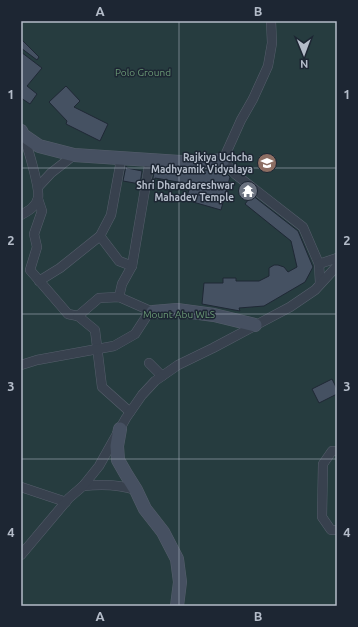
<svg xmlns="http://www.w3.org/2000/svg" width="358" height="627" font-family="Ubuntu,sans-serif">
  <style>
    .green { fill: #263c3f }
    .building { fill: #455162; stroke: #1f2835 }
    .lines { fill: none; stroke-linecap: round; stroke-linejoin: round }
    .street-casing { stroke: #565f6c; stroke-width: 10 }
    .secondary-casing { stroke: #565f6c; stroke-width: 14 }
    .street { stroke: #38414e; stroke-width: 9 }
    .secondary { stroke: #465061; stroke-width: 13 }
    .grid { fill: none; stroke: #b4bcc9; stroke-width: 1; stroke-opacity: 0.55 }
    .labels { text-anchor: middle; stroke-width: 3; stroke-linejoin: round; paint-order: stroke }
    .park-label { font-size: 10px; fill: #6b9a76; stroke: #1d2633 }
    .poi-label { font-size: 10px; font-weight: bold; fill: #b4bcc9; stroke: #1d2633; text-anchor: end }
    .neatline { fill: none; stroke: #b4bcc9; stroke-width: 1.5 }
    .grid-label { font-size: 13px; text-anchor: middle; font-weight: bold; fill: #b4bcc9 }
  </style>
  <rect width="100%" height="100%" fill="#242f3e"/>
  <rect class="green" x="21" y="21" width="316" height="585"/>
  <g class="building">
    <polygon points="21,39 39,57 37,60 21,48"/>
    <polygon points="21,52 42,68 27,86 37,94 30,104 21,98"/>
    <polygon points="66,86 80,101 74,107 108,124 100,141 66,124 67,121 49,102"/>
    <polygon points="126,166 127,167 127,168 142,171 140,184 123,181"/>
    <polygon points="155,168 195,171 209,170 228,175 230,177 221,210 186,200 190,186 177,184 178,182 155,178 154,184 152,183"/>
    <polygon points="252,195 298,231 313,267 305,282 264,306 239,308 240,311 202,304 204,283 223,283 223,278 236,278 236,281 259,281 269,276 269,268 274,265 278,265 284,267 288,272 297,267 291,241 245,204"/>
    <polygon points="332,379 337,389 337,394 319,403 312,389"/>
  </g>
  <g class="lines">
    <g class="street-casing">
      <g id="street">
        <polyline points="271,21 272,43 268,66 253,99 241,120 223,160 235,174 303,227 319,264 320,283"/>
        <polyline points="38,187 51,173 74,155"/>
        <polyline points="38,199 42,211 34,234 37,247 30,270 68,314 78,316 95,330 102,387 130,412"/>
        <path d="M21 215C28 211 36 207 38 198 40 189 27 142 22 135"/>
        <polyline points="100,236 119,261 132,266"/>
        <polyline points="319,264 337,258"/>
        <polyline points="39,281 60,268 100,236 111,215 120,166 119,158"/>
        <polyline points="119,297 122,284 132,266 150,160"/>
        <polyline points="78,316 99,298 119,297 153,312"/>
        <polyline points="149,363 162,376"/>
        <polyline points="21,365 37,360 114,346 135,334 148,314 153,312"/>
        <polyline points="337,451 332,451 323,464 322,517 331,530 337,530"/>
        <path d="M83 486C101 484 118 484 136 490"/>
        <polyline points="21,487 66,502"/>
        <polyline points="21,555 69,498 83,486 99,466 126,418 142,395 155,381 178,365 213,348 290,307 315,290 337,266"/>
      </g>
    </g>
    <g class="secondary-casing">
      <g id="secondary">
        <polyline points="21,131 23,135 39,146 74,155 195,163 223,160"/>
        <polyline points="153,312 177,310 214,315 255,325"/>
        <polyline points="120,429 117,446 118,460 126,474 136,490 145,509 163,532 177,559 180,582 177,606"/>
      </g>
    </g>
    <use href="#street" class="street"/>
    <use href="#secondary" class="secondary"/>
  </g>
  <path class="grid" d="M179 21V606M21 168H337M21 314H337M21 459H337"/>
  <defs>
    <g id="school-disc" transform="scale(1)"><circle r="9.5" fill="#8d6e63" stroke="#1d2633"/><path d="M0-5L7-2L0 1L-7-2ZM-4 1L0 2.5L4 1V4Q0 6-4 4Z" fill="#fff"/></g>
    <g id="temple-disc" transform="scale(1)"><circle r="9.5" fill="#6b7280" stroke="#1d2633"/><path d="M0-6L5-2H3V0L6.5 2.5H4V6H1.5V3h-3V6H-4V2.5H-6.5L-3 0V-2H-5Z" fill="#fff"/></g>
  </defs>
  <g fill-rule="evenodd">
    <use href="#school-disc" x="267" y="163"/>
    <use href="#temple-disc" x="248" y="191"/>
  </g>
  <g class="labels">
    <g class="park-label">
      <text x="143" y="76">Polo Ground</text>
      <text x="179" y="318">Mount Abu WLS</text>
    </g>
    <g class="poi-label">
      <text x="253" y="161">Rajkiya Uchcha<tspan x="253" dy="12">Madhyamik Vidyalaya</tspan></text>
      <text x="234" y="189">Shri Dharadareshwar<tspan x="234" dy="12">Mahadev Temple</tspan></text>
    </g>
  </g>
  <rect width="358" height="627" fill="none" stroke="#1d2633" stroke-width="44"/>
  <g transform="translate(304 54) rotate(179)" stroke="#1d2633" stroke-width="3" paint-order="stroke">
  <path d="M0-3L7 15L0 10L-7 15Z" fill="#b4bcc9"/>
  <text y="-6" font-size="11" font-weight="bold" text-anchor="middle" fill="#b4bcc9">N</text>
  </g>
  <rect x="22" y="22" width="314" height="583" class="neatline"/>
  <g class="grid-label">
    <text x="100" y="16">A</text>
    <text x="258" y="16">B</text>
    <text x="11" y="99">1</text>
    <text x="347" y="99">1</text>
    <text x="11" y="245">2</text>
    <text x="347" y="245">2</text>
    <text x="11" y="391">3</text>
    <text x="347" y="391">3</text>
    <text x="11" y="537">4</text>
    <text x="347" y="537">4</text>
    <text x="100" y="621">A</text>
    <text x="258" y="621">B</text>
  </g>
</svg>
